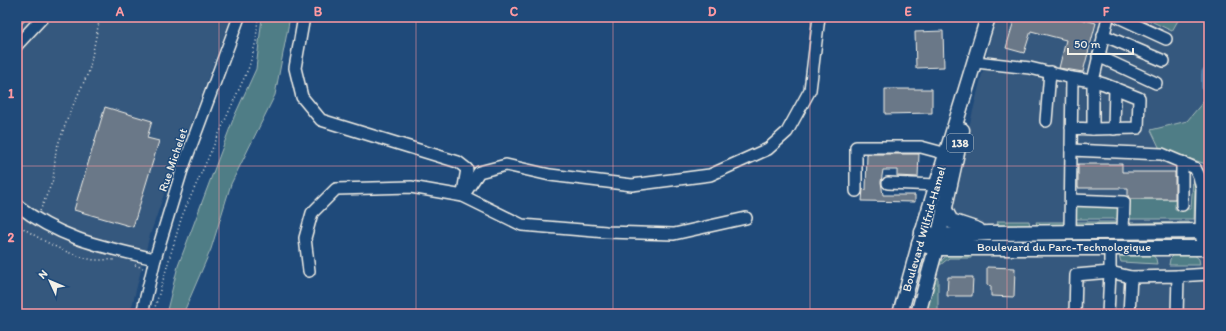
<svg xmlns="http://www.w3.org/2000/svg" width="1226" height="331" font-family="Itim,sans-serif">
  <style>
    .built { fill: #36587e }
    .green { fill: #4f7d86; stroke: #a2b7b7 }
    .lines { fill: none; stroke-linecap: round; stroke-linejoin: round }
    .river { stroke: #507ba5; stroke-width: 16 }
    .building { fill: #6a7888; stroke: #f4f1e8 }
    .minor-casing { stroke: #f4f1e8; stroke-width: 14 }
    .major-casing { stroke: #f4f1e8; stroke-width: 17 }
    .path { stroke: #f4f1e8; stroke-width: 1.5; stroke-dasharray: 1 3; stroke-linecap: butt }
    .minor { stroke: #1f4a7a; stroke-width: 11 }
    .major { stroke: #1f4a7a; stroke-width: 14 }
    .grid { fill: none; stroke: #ff9aa2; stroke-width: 1; stroke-opacity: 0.55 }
    .labels { text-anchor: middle; stroke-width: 3; stroke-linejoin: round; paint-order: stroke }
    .shield { fill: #1f4a7a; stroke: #b4bfc7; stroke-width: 1 }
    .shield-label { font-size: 11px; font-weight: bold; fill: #f4f1e8 }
    .street-label { font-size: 12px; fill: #f4f1e8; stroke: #1f4a7a }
    .neatline { fill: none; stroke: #ff9aa2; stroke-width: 1.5 }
    .grid-label { font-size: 13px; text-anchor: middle; font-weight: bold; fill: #ff9aa2 }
  </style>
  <rect width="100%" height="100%" fill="#1f4a7a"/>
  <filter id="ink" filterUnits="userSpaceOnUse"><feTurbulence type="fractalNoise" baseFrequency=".025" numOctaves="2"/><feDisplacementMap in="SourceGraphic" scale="8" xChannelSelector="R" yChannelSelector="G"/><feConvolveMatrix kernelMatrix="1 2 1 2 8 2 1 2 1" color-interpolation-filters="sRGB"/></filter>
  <g filter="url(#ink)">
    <g class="built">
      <polygon points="17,17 231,17 163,197 149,238 130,314 17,314"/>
      <polygon points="996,17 1209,17 1209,314 926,314 927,299"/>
    </g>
    <g class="green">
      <polygon points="262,17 290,17 275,95 231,184 211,249 183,314 166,314 178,266 234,117 256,69"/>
      <polygon points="1142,17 1180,17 1172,31"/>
      <polygon points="1209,95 1209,165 1160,149 1151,130 1187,121"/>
      <polygon points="1193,179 1195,185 1194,219 1129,219 1128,199 1175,199 1175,209 1191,209"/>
      <polygon points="1076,206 1118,206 1119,219 1075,219"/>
      <polygon points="1029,221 1030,226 997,225 998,221"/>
      <polygon points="1036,222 1066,222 1066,226 1037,225"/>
      <rect x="1076" y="222" width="43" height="4"/>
      <polygon points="1193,222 1188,227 1129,227 1129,223"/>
      <path d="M971 251V258H949L939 266C943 252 959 253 971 251Z"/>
      <polygon points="1118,252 1152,254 1156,259 1157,264 1121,262"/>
      <polygon points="1192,253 1199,259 1200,265 1169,265 1170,259 1175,254"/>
      <polygon points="936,276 938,279 938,314 926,314"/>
    </g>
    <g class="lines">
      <polyline class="river" points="1209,74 1209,87"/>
    </g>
    <g class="building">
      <polygon points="17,17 28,17 17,29"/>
      <polygon points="1015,17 1074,17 1096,23 1083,72 1059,68 1066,40 1031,31 1024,53 1006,48"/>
      <polygon points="943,31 944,67 916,68 915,32"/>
      <polygon points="885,89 932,89 932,113 885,114"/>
      <polygon points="105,107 152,121 147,138 159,141 133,227 74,210"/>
      <polygon points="867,154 919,154 918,177 897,176 897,170 883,170 881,182 883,195 915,195 915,202 862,201 863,189 866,190"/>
      <polygon points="1078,164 1122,164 1122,172 1175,172 1175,199 1130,199 1128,196 1128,188 1078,188"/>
      <polygon points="987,267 1015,268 1014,297 991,296 991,286 987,285"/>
      <polygon points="948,277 973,277 972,296 947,296"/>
    </g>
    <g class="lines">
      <g class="minor-casing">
        <g id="minor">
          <polyline points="304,17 295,68 302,97 321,120 458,162 467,169 463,193"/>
          <polyline points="1118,17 1166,39"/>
          <polyline points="1103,35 1164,61"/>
          <polyline points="17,45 43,17"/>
          <polyline points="1098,56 1156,83"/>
          <polyline points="976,62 1030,68 1072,78"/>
          <polyline points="1046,121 1050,72"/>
          <polyline points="1071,128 1093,129 1093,81 1072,78 1071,150"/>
          <polyline points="1093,129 1138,128 1139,98 1104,84 1093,81 1108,17"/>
          <polyline points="1114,129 1115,88"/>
          <polyline points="888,183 937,185"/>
          <polyline points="856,191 856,147 921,147 947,154"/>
          <polyline points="463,196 479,172 506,165 550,175 632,185 710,175 768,149 787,132 810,90 819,17"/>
          <polyline points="1071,200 1124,202 1123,231"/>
          <path d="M17 205C60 239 103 247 155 259"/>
          <polyline points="1182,205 1182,162"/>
          <polyline points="1070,232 1071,150 1162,154 1195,168 1199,176 1202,189 1201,231 1203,248"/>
          <polyline points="309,271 305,238 312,213 336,189 411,187 463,196 522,225 606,232 674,234 746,218"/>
          <polyline points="1178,276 1209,274"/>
          <polyline points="142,314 155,259 182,170 239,17"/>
          <polyline points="1075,314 1076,275 1110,272 1110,247"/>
          <polyline points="1108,314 1110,272 1131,277 1178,276 1177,314"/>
          <polyline points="1129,314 1131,277"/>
        </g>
      </g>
      <g class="major-casing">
        <g id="major">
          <polyline points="944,208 951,221 978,230"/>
          <polyline points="922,232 938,236 988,233 1209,231"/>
          <polyline points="919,244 936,248 1209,248"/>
          <polyline points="900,314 926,220 988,17"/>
          <polyline points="918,314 936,248 962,130"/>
        </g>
      </g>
      <g class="path">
        <polyline points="40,211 53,180 56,150 70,112 89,71 100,17"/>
        <path d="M17 224C39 239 64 253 89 259 97 261 106 259 114 260"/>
        <polyline points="135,265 143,268"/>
        <polyline points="153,314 182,216 249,67 256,41 258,17"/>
      </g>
      <use href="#minor" class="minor"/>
      <use href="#major" class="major"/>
    </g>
  </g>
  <path class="grid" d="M219 17V314M416 17V314M613 17V314M810 17V314M1007 17V314M17 166H1209"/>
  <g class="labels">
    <rect class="shield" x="947" y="134" width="26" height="18" rx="3"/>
    <g class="shield-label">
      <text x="960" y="147">138</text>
    </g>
    <g class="street-label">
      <text transform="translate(173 160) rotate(-71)" y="4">Rue Michelet</text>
      <text transform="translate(924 229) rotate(-74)" y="4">Boulevard Wilfrid-Hamel</text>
      <text x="1064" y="251">Boulevard du Parc-Technologique</text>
    </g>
  </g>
  <rect width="1226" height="331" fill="none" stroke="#1f4a7a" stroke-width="44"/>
  <g transform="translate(50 281) rotate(314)" stroke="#1f4a7a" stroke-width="3" paint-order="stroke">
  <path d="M0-3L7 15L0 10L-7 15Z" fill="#f4f1e8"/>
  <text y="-6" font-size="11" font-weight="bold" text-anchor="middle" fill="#f4f1e8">N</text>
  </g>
  <path d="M1068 48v6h65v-6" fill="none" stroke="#f4f1e8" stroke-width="2"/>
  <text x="1074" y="48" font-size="12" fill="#f4f1e8" stroke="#1f4a7a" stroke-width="3" paint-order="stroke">50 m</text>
  <rect x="22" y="22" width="1182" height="287" class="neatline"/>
  <g class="grid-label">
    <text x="120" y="16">A</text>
    <text x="318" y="16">B</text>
    <text x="514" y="16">C</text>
    <text x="712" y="16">D</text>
    <text x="908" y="16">E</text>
    <text x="1106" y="16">F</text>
    <text x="11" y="98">1</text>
    <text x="11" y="242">2</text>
  </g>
</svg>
